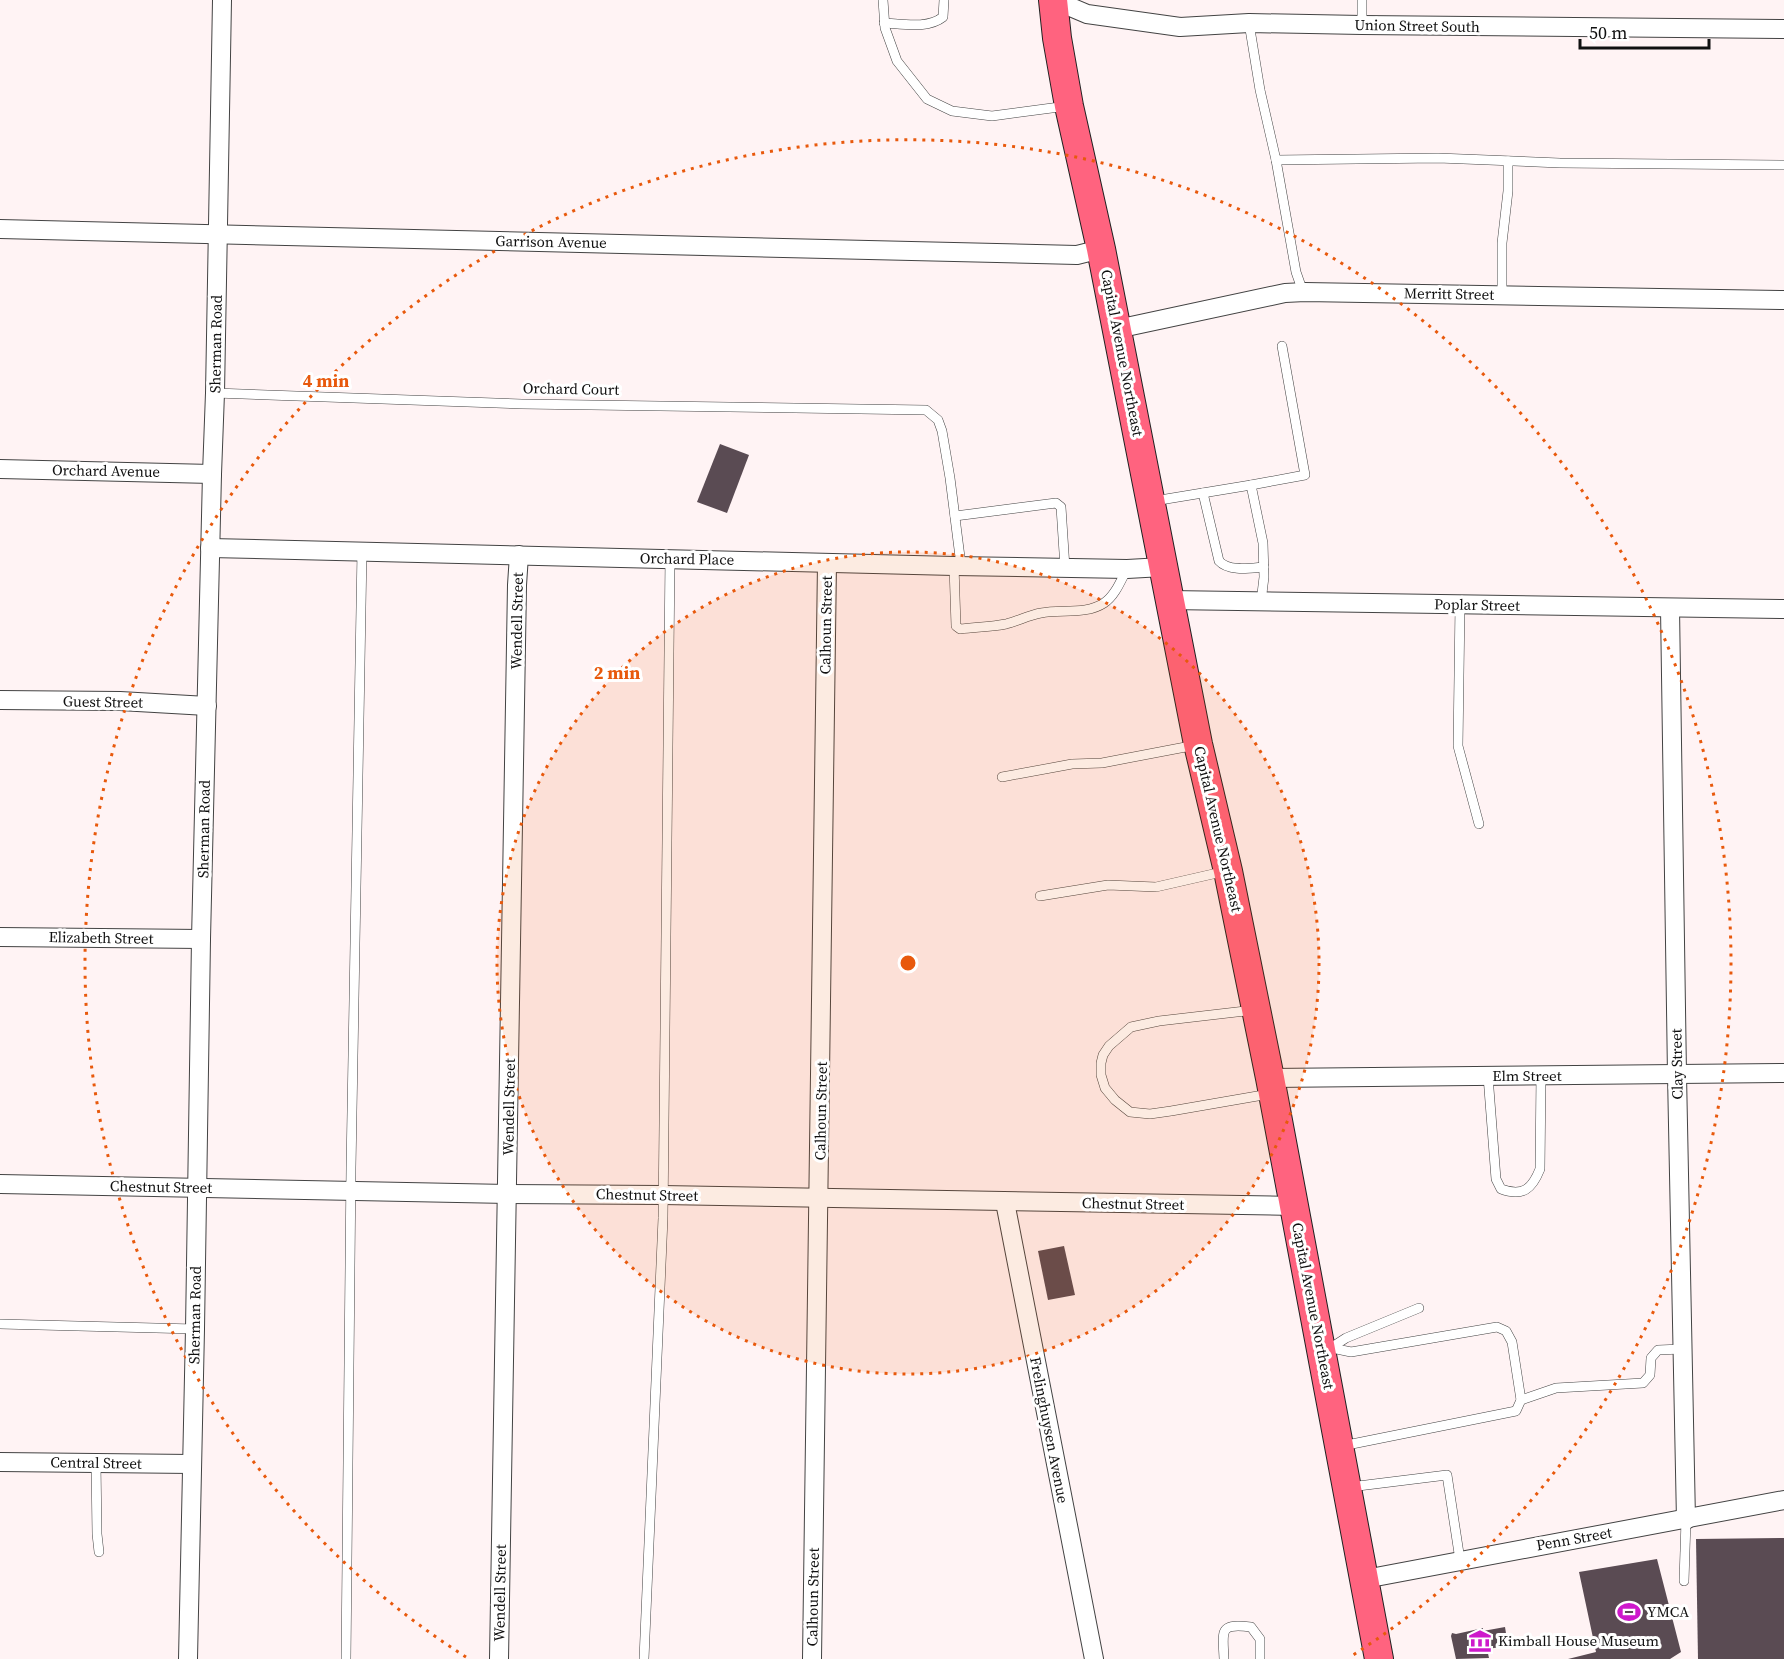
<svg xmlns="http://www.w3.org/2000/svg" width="1784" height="1659" font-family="'Source Serif 4',serif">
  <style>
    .building { fill: #5a4b53 }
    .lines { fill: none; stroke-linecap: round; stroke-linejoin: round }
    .service-casing { stroke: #434343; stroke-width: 10 }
    .minor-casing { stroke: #434343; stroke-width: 20 }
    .primary-casing { stroke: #212121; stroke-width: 30 }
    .service { stroke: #fff; stroke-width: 9 }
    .minor { stroke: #fff; stroke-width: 18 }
    .primary { stroke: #ff637f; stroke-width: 28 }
    .ring { fill: none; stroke: #e8590c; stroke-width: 3; stroke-dasharray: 3 6 }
    .labels { text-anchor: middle; stroke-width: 6; stroke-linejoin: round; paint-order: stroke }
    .street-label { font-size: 15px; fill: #101010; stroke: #fff }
    .poi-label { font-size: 15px; fill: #101010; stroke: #fff; text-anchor: start }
    .centre { fill: #e8590c; stroke: #fff; stroke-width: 3 }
    .ring-label { font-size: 18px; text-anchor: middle; font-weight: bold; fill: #e8590c; stroke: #fff; stroke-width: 6; stroke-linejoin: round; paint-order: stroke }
  </style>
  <rect width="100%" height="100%" fill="#fff3f4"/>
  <g class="building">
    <polygon points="720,444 749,455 727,513 697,502"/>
    <polygon points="1064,1246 1075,1295 1048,1300 1038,1251"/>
    <polygon points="1784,1538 1784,1659 1698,1659 1696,1539"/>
    <polygon points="1657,1559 1681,1652 1670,1659 1568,1659 1596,1652 1579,1572"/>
    <polygon points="1505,1627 1508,1646 1487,1649 1489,1658 1456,1659 1451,1636 1452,1633 1456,1634 1483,1628 1483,1631"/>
  </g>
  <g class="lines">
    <g class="service-casing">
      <g id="service">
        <polyline points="883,0 885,28 897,61 927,99 952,111 992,116 1067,106"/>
        <polyline points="1362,0 1362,25"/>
        <path d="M884 23C903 24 928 29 943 17L944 0"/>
        <polyline points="1249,23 1260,90 1276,160 1438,158 1560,163 1784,165"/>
        <polyline points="1276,160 1296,272 1303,292"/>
        <polyline points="1502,295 1502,243 1508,191 1508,161"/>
        <polyline points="215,393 522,404 926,410 938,420 942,431 950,478 961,565"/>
        <polyline points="1251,485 1305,475 1282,346"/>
        <path d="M1203 493 1219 561C1229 572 1251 568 1264 567"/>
        <polyline points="1154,501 1251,485 1263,543 1264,577 1261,602"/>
        <polyline points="955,516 1056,503 1061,507 1065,568"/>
        <path d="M954 566 956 626 960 629C975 627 991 627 1006 624 1018 621 1029 615 1041 613 1061 609 1086 615 1104 603 1115 596 1121 580 1127 569"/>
        <polyline points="1460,605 1458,746 1479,824"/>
        <polyline points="1002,777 1072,764 1102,763 1196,745"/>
        <polyline points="1040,896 1108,885 1156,887 1226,871"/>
        <polyline points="1254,1010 1159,1021 1131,1027 1109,1046 1103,1055 1101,1063 1101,1075 1105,1088 1115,1100 1130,1112 1150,1114 1171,1111 1269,1094"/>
        <path d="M1488 1076 1496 1179 1501 1189C1523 1197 1532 1189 1540 1169L1541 1075"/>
        <polyline points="0,1324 195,1329"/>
        <polyline points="1332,1348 1351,1352 1497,1327 1506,1331 1512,1342 1521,1400 1516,1411 1342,1446"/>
        <polyline points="1329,1349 1346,1338 1419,1308"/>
        <polyline points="1521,1400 1556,1388 1643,1383 1650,1375 1651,1358 1658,1350 1682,1349"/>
        <polyline points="96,1463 97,1534 99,1552"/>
        <polyline points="1350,1487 1447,1475 1460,1560"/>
        <polyline points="1684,1581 1686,1520"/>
        <polyline points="346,1659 351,1168 362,551"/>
        <polyline points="644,1659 663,1218 670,558"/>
        <path d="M1224 1659C1223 1631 1218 1623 1251 1627L1260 1639V1659"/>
      </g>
    </g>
    <g class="minor-casing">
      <g id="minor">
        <polyline points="1054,0 1087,14 1180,27 1249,23 1362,25 1784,29"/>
        <polyline points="0,229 1077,255 1101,249"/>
        <polyline points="1117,329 1285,293 1305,292 1784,300"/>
        <polyline points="0,469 212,474"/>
        <polyline points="210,548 954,566 1127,569 1163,567"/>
        <polyline points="1169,600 1784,609"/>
        <polyline points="1670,608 1677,1075 1686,1520"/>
        <polyline points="0,700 120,701 207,706"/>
        <polyline points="0,937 201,939"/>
        <polyline points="1270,1078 1784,1073"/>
        <polyline points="0,1184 508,1194 662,1195 1294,1206"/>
        <polyline points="1005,1202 1094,1659"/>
        <polyline points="0,1462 192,1464"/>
        <polyline points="1365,1579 1784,1500"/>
        <polyline points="188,1659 195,1329 201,939 212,474 215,393 222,0"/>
        <polyline points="499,1659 517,585 519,555"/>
        <polyline points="812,1659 827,563"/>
      </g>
    </g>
    <g class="primary-casing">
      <polyline id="primary" points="1053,0 1057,38 1069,106 1101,249 1198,744 1228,871 1270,1078 1379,1659"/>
    </g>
    <use href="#service" class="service"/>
    <use href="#minor" class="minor"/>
    <use href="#primary" class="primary"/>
  </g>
  <circle cx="908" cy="963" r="411" fill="#e8590c" fill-opacity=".12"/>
  <g class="ring">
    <circle cx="908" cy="963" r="411"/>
    <path d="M466 1657A823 823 0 1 1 1350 1657"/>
  </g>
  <defs>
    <g id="stadium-bare" transform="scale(1.8)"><path d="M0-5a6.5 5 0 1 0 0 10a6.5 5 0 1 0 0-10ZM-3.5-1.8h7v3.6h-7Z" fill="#ce19cb" stroke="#fff" stroke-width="2.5" paint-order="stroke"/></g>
    <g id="museum-bare" transform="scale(1.8)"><path d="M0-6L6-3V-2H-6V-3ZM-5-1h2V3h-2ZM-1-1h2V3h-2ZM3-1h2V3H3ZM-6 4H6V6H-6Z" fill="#ce19cb" stroke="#fff" stroke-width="2.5" paint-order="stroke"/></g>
  </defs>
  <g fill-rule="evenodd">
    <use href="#stadium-bare" x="1629" y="1612"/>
    <use href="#museum-bare" x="1480" y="1641"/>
  </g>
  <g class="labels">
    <g class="street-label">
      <text transform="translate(1417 26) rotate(1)" y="5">Union Street South</text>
      <text transform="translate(551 242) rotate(1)" y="5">Garrison Avenue</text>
      <text transform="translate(1449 294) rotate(1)" y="5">Merritt Street</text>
      <text transform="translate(216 344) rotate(-89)" y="5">Sherman Road</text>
      <text transform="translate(1122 353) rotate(79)" y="5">Capital Avenue Northeast</text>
      <text transform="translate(571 389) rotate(1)" y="5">Orchard Court</text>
      <text transform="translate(106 471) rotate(1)" y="5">Orchard Avenue</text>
      <text transform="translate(687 559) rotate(1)" y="5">Orchard Place</text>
      <text transform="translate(1477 605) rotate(1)" y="5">Poplar Street</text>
      <text transform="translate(517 621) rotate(-89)" y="5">Wendell Street</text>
      <text transform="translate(826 625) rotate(-89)" y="5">Calhoun Street</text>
      <text transform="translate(103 702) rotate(1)" y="5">Guest Street</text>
      <text transform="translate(204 829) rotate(-89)" y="5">Sherman Road</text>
      <text transform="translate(1218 829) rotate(77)" y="5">Capital Avenue Northeast</text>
      <text transform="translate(101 938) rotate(1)" y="5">Elizabeth Street</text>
      <text transform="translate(1677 1064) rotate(-91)" y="5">Clay Street</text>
      <text x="1527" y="1081">Elm Street</text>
      <text transform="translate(509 1107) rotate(-89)" y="5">Wendell Street</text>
      <text transform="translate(821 1111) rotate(-89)" y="5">Calhoun Street</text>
      <text transform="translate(161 1187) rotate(1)" y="5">Chestnut Street</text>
      <text transform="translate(647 1195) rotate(1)" y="5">Chestnut Street</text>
      <text transform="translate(1133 1204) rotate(1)" y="5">Chestnut Street</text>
      <text transform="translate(1313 1306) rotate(79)" y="5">Capital Avenue Northeast</text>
      <text transform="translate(195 1315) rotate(-89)" y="5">Sherman Road</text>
      <text transform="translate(1049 1430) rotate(79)" y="5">Frelinghuysen Avenue</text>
      <text transform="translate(96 1463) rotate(1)" y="5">Central Street</text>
      <text transform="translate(1574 1539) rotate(-10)" y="5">Penn Street</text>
      <text transform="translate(500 1593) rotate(-89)" y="5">Wendell Street</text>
      <text transform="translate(813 1597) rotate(-89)" y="5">Calhoun Street</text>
    </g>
    <g class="poi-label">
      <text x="1647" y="1617">YMCA</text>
      <text x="1498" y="1646">Kimball House Museum</text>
    </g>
  </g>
  <circle cx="908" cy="963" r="9" class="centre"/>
  <g class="ring-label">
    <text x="326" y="387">4 min</text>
    <text x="617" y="679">2 min</text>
  </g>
  <path d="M1580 39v9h129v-9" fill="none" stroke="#101010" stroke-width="3"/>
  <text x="1589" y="39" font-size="18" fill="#101010" stroke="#ffffff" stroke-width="4.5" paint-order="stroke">50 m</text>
</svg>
